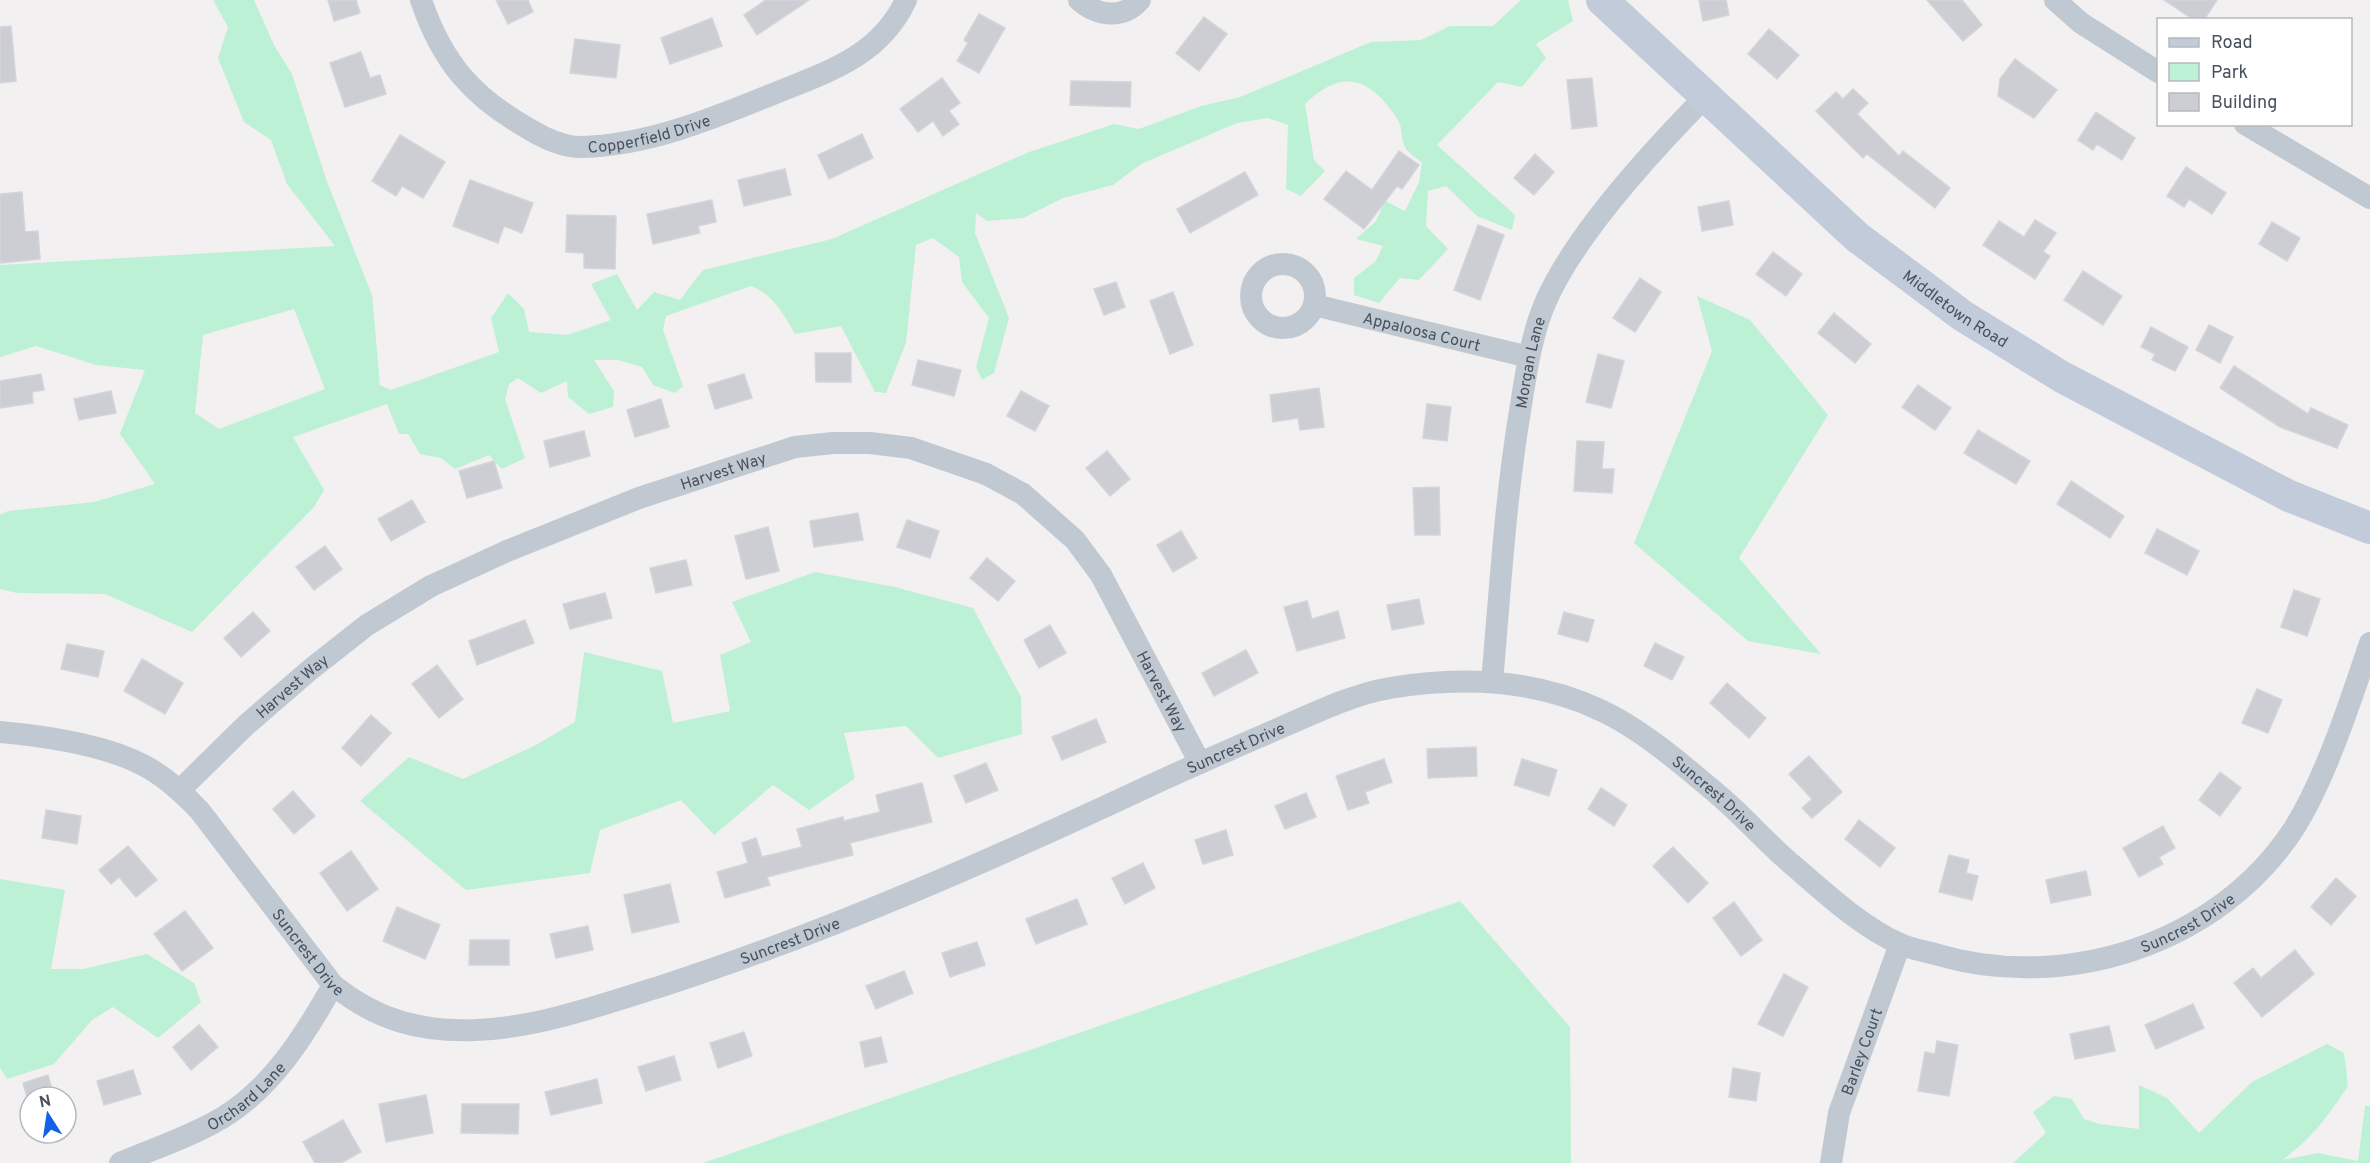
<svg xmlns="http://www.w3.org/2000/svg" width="2370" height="1163" font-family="Overpass,sans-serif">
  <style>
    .green { fill: #bdf1d5; fill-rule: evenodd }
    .building { fill: #ccced4; stroke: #d3d5db; stroke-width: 1.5 }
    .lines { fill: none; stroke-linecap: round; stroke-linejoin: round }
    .street { stroke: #c0c9d2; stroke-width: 22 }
    .secondary { stroke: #c2cbd9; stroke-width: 32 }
    .labels { text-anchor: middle; stroke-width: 4.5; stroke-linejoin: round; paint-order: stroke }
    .street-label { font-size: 16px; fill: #47515e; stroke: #fff }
  </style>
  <rect width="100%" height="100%" fill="#f2f0f0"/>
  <g class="green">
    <path d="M213 0H254L274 45 292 74 326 179 372 295 380 385 391 390 499 352 491 318 508 293 524 309 529 332 567 335 611 320 591 284 617 274 637 310 654 292 680 300 703 270 832 239 1029 152 1114 124 1139 129 1201 106 1240 97 1371 42 1421 40 1450 26H1493L1521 0H1568L1573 21 1536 44 1546 58 1522 87 1498 82 1437 145 1515 215 1512 230 1477 216 1446 186 1428 191 1426 226 1448 249 1419 280 1400 278 1379 303 1354 295V278L1375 262 1383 246 1356 239 1376 221 1385 201 1405 211 1419 182 1422 163C1417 158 1408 153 1405 147 1400 139 1403 128 1398 120 1371 78 1343 67 1305 104L1314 160 1325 171 1301 196 1286 189 1288 125 1268 118 1237 123 1141 164 1113 185 1063 198 1023 218 987 221 976 213 975 233 1009 318 994 373 982 380 976 367 989 318 962 282 959 257 933 238 916 245 906 343 886 393 875 392 841 326 795 334C784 315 773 294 751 286L666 316 663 330 683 386 675 393 653 385 642 367 618 360H594L614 391 613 407 589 414 568 397 567 381 541 393 518 378 509 384 505 399 525 458 502 469 489 455 455 469 441 458 420 454 408 434H399L387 404 293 437 324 490 314 507 192 632 105 594 17 593 0 589V515L8 511 94 502 155 484 120 434 145 370 96 365 36 346 0 357V265L335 246 287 184 271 140 244 122 218 58 228 27ZM294 309 325 389 219 429 195 413 203 335Z"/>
    <polygon points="1697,296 1750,320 1828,415 1739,558 1821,654 1748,641 1634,543 1712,351"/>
    <polygon points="815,572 895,587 973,608 1021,697 1022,734 938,758 906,726 844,733 855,778 809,810 773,785 714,835 681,800 600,830 590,873 466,890 360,801 409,757 463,779 534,746 575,722 584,652 662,671 673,723 730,711 720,655 751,642 732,602"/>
    <polygon points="0,879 65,890 51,969 83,969 147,954 194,983 201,1002 158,1038 113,1007 92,1020 54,1064 7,1079 0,1068"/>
    <polygon points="1460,901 1570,1027 1571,1163 703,1163"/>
    <path d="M2327 1044 2344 1053 2348 1086C2328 1116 2312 1139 2282 1160L2318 1153 2358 1161 2365 1106H2370V1163H2013L2046 1133 2033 1112 2054 1096 2072 1099 2084 1119 2100 1124 2139 1129V1085L2167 1098 2199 1133 2252 1082Z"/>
  </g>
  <g class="building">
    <polygon points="328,0 356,0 360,13 334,21"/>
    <polygon points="496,0 528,0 533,12 508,24"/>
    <polygon points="766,0 809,0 757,35 744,15"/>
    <polygon points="1699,0 1726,0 1729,15 1703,21"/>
    <polygon points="1927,0 1962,0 1982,25 1963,41"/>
    <polygon points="2164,0 2217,0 2204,20 2194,20"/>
    <polygon points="979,14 1005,28 979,73 957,61 968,43 964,40"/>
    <polygon points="1204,17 1227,34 1199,71 1176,53"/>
    <polygon points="712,18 722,46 670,64 661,38"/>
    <polygon points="11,26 16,81 0,83 0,27"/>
    <polygon points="1769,29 1799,55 1777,79 1748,54"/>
    <polygon points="575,39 620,45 616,78 570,73"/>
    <polygon points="361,52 370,78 380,75 386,94 345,107 330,63"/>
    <polygon points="2015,59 2057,90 2034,118 1998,96 2000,79"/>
    <polygon points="942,78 960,103 949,111 959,124 943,136 933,121 918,132 900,109"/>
    <polygon points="1592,78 1597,126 1572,129 1567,80"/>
    <polygon points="1071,81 1131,82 1130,107 1070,105"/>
    <polygon points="1853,89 1868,103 1857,114 1899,156 1903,151 1950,188 1935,208 1867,154 1863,158 1816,111 1836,92 1843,99"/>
    <polygon points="2096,112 2135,138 2122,160 2097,144 2093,150 2078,140"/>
    <polygon points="862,134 873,158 829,179 818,155"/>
    <polygon points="400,135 445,162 423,198 402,186 396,196 372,181"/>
    <polygon points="1399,151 1419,165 1402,189 1397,186 1364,229 1324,199 1346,171 1372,190"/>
    <polygon points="1535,154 1554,172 1534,195 1514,178"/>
    <polygon points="2186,167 2226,193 2212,214 2189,199 2184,207 2167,196"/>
    <polygon points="785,169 791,195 744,206 738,180"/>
    <polygon points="1245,172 1258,195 1190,233 1177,209"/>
    <polygon points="470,180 533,203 522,233 504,226 498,243 453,226"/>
    <polygon points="22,192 25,232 38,231 40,259 0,263 0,194"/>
    <polygon points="712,200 716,222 698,226 700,233 653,244 647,214"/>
    <polygon points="1729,201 1733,225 1702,231 1698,207"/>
    <polygon points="567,215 616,216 615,269 584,268 584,253 566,252"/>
    <polygon points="2035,220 2056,233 2043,252 2050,256 2035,279 1983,245 1999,221 2024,237"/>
    <polygon points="2272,222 2300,238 2287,261 2259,244"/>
    <polygon points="1478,225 1504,235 1480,300 1454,290"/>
    <polygon points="1773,252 1802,274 1786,296 1756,274"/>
    <polygon points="2083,271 2122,296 2103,325 2064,300"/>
    <polygon points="1640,278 1661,292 1635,332 1613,318"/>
    <polygon points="1116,282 1125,307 1104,315 1094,289"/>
    <polygon points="1173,292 1193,345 1170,354 1150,301"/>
    <polygon points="1834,313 1871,344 1855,363 1818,333"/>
    <polygon points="2209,325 2233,337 2220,363 2196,350"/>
    <polygon points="2151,327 2188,347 2175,371 2152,360 2155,354 2141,347"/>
    <polygon points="815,353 851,353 851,382 816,382"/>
    <polygon points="1598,354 1624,361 1611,408 1586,402"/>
    <polygon points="918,360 961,370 954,396 912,385"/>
    <polygon points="2234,366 2308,414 2311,408 2348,425 2337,448 2280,427 2220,388"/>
    <polygon points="41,374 44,390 32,392 33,403 0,408 0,381"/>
    <polygon points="744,374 752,398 715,409 708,385"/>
    <polygon points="1918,385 1951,408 1935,430 1902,407"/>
    <polygon points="1319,388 1324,427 1300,430 1298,418 1273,422 1270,395"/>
    <polygon points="111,391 116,413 79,420 74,399"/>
    <polygon points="1021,391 1049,406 1035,431 1007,416"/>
    <polygon points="661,399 669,427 635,437 627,410"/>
    <polygon points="1427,404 1451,407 1447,441 1423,438"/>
    <polygon points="1978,430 2030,461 2016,484 1964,453"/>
    <polygon points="584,431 590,456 550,467 544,441"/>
    <polygon points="1577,441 1604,442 1602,469 1614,469 1612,493 1574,491"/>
    <polygon points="1107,451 1130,479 1110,496 1086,468"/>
    <polygon points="494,461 502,488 467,498 459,471"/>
    <polygon points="2071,481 2124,516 2110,538 2057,504"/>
    <polygon points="1439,487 1440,535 1415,535 1413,488"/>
    <polygon points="412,500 425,522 391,541 378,519"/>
    <polygon points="858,513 863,540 814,547 810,521"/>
    <polygon points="907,520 939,531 930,558 897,547"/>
    <polygon points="768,527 779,571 746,579 735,536"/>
    <polygon points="2157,529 2199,551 2187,575 2145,553"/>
    <polygon points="1181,531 1197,558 1173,572 1157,545"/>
    <polygon points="325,546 342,569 314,590 296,567"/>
    <polygon points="987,558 1015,581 998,601 970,578"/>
    <polygon points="686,560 692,585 656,593 650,568"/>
    <polygon points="2294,590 2320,599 2307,636 2281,627"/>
    <polygon points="605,593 612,618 570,629 563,604"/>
    <polygon points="1419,599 1424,624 1392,630 1387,605"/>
    <polygon points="1307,601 1312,619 1338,611 1345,638 1297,651 1284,607"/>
    <polygon points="253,612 270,631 241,657 224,638"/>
    <polygon points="1564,612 1594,620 1588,642 1558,634"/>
    <polygon points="525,620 534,643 477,665 469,641"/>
    <polygon points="1050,625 1066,653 1039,668 1024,640"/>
    <polygon points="1655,643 1684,657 1672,680 1644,666"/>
    <polygon points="67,644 104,651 98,677 61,669"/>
    <polygon points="1246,650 1258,673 1214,696 1202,673"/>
    <polygon points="142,659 183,683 165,714 124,691"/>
    <polygon points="437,665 463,699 439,718 412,684"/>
    <polygon points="1727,683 1766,718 1749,738 1710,703"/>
    <polygon points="2257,689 2282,700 2268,733 2242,723"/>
    <polygon points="371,715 391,733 361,766 342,748"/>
    <polygon points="1096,719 1106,742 1062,760 1052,737"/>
    <polygon points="1476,747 1477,776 1428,778 1427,749"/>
    <polygon points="1809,756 1842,792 1812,818 1802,808 1812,799 1789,774"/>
    <polygon points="1384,759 1392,782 1365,792 1369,803 1348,810 1336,776"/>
    <polygon points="1522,759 1557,770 1549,796 1514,785"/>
    <polygon points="986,763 998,790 966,803 954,776"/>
    <polygon points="2220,772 2241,788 2220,816 2199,800"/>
    <polygon points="922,783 932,822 850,843 853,855 767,877 770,885 725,898 717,872 748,863 742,843 756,838 762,857 802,847 797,829 843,817 844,821 880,812 876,795"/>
    <polygon points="1601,788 1627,805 1614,826 1588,809"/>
    <polygon points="293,791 315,816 294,834 273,809"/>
    <polygon points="1306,793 1316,817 1285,829 1275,806"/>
    <polygon points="46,810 81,816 77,844 42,838"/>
    <polygon points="1859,820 1895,848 1880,867 1845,839"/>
    <polygon points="2163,826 2175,848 2159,857 2163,864 2139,877 2123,848"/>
    <polygon points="1226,830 1233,855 1203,864 1195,840"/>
    <polygon points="128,846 157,880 136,897 119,877 111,884 99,870"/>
    <polygon points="1673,847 1708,883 1688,903 1653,866"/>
    <polygon points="351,851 378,889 347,911 320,873"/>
    <polygon points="1949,855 1969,860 1966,873 1978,876 1972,900 1939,892"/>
    <polygon points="1143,863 1155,888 1125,904 1112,878"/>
    <polygon points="2086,871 2091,895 2051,903 2046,880"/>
    <polygon points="2336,878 2356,896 2331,925 2311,907"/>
    <polygon points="670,884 679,922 632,933 624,895"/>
    <polygon points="1077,899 1087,924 1036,944 1026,919"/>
    <polygon points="1734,902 1762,940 1741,956 1713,918"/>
    <polygon points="397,907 440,925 425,959 383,941"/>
    <polygon points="185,911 213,948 182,971 154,934"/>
    <polygon points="588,926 593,950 556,958 550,934"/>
    <polygon points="470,940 509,940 509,965 469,965"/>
    <polygon points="977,942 985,965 950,977 942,953"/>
    <polygon points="2295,950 2314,974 2262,1017 2234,983 2253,968 2261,978"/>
    <polygon points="904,971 913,993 876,1009 866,986"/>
    <polygon points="1784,974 1808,987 1783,1036 1758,1024"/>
    <polygon points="2193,1004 2204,1028 2156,1049 2145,1025"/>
    <polygon points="199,1025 218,1047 191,1070 173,1047"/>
    <polygon points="2109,1026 2115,1051 2075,1059 2070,1034"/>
    <polygon points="744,1032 752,1056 718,1068 710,1043"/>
    <polygon points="881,1037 887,1062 865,1067 860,1042"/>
    <polygon points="1937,1041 1958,1045 1949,1096 1918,1091 1925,1052 1935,1054"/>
    <polygon points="674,1056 681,1080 646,1091 638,1067"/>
    <polygon points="1733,1068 1760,1073 1756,1101 1729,1097"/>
    <polygon points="133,1070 141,1094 104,1105 97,1081"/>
    <polygon points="48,1075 54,1097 27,1097 23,1083"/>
    <polygon points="597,1079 602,1103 551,1115 545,1092"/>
    <polygon points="426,1095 433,1133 386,1142 379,1104"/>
    <polygon points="462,1104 519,1104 518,1134 461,1133"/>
    <polygon points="343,1120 361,1152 341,1163 315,1163 303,1142"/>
  </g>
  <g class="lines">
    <g class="street">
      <path id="s1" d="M421 0C442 62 472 97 529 129 544 138 562 147 580 147 645 146 709 120 768 96 824 73 879 58 906 0"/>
      <path d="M1079 0C1097 16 1123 20 1140 0"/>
      <polyline points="2055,0 2081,23 2158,72"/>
      <polyline points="2245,124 2370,198"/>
      <circle cx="1283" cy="296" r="32"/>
      <path id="s2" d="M1314 305 1529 357"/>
      <path id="s3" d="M1492 682C1500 592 1505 501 1520 411 1526 374 1531 335 1546 301 1576 233 1652 151 1704 98"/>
      <path id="s4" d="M0 732C43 736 105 745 143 765 165 776 183 793 200 811L333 985C377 1020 419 1032 476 1030 537 1028 604 1004 662 986 828 932 989 861 1147 787 1194 765 1241 745 1289 724 1321 710 1355 694 1390 688 1459 676 1536 679 1600 710 1640 728 1683 765 1716 793 1744 816 1767 844 1795 867 1826 894 1862 927 1900 944 1911 949 1924 951 1935 954 2064 993 2217 945 2293 830 2325 780 2351 700 2370 643"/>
      <path id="s5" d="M180 790 246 725 311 669 367 625 431 586 507 551 639 498 795 447 833 443H870L911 448 986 474 1023 494 1075 540 1101 575 1200 763"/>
      <path id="s6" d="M120 1163C153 1149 190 1137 222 1118 272 1088 305 1035 333 985"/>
      <path id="s7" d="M1831 1163 1839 1113 1900 944"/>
    </g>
    <path class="secondary" id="s8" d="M1602 0 1857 237 1963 316 2062 377 2289 496 2370 528"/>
  </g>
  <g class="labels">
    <g class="street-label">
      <text dy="6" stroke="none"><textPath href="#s1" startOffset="298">Copperfield Drive</textPath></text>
      <text dy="6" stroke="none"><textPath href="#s8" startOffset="470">Middletown Road</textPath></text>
      <text dy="6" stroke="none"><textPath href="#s2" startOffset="111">Appaloosa Court</textPath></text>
      <text dy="6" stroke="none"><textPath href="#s3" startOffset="322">Morgan Lane</textPath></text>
      <text dy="6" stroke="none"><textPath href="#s5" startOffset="639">Harvest Way</textPath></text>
      <text dy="6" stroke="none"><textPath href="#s5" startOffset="153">Harvest Way</textPath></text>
      <text dy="6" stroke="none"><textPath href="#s5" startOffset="1197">Harvest Way</textPath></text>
      <text dy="6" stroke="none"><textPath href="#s4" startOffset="1407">Suncrest Drive</textPath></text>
      <text dy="6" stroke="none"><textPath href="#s4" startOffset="1929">Suncrest Drive</textPath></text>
      <text dy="6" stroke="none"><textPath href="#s4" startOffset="2468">Suncrest Drive</textPath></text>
      <text dy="6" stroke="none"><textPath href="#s4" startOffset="921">Suncrest Drive</textPath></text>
      <text dy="6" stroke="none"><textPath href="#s4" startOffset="399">Suncrest Drive</textPath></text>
      <text dy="6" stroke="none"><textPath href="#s7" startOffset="116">Barley Court</textPath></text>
      <text dy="6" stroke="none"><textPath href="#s6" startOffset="144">Orchard Lane</textPath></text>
    </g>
  </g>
  <rect x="2157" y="18" width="195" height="108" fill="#ffffff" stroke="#b5b9bf" stroke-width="1.5"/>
  <rect x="2169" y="38" width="30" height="9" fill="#c2cbd9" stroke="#b5b9bf" stroke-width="1.5"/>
  <text x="2211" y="48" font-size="18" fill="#47515e">Road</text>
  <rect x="2169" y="63" width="30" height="18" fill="#bdf1d5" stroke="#b5b9bf" stroke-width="1.5"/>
  <text x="2211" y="78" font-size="18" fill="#47515e">Park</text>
  <rect x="2169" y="93" width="30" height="18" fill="#ccced4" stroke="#b5b9bf" stroke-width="1.5"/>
  <text x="2211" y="108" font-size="18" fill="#47515e">Building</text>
  <g transform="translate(48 1115) rotate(348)"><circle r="28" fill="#ffffff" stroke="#b5b9bf" stroke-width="1.5"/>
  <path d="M0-4.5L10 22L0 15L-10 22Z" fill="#1261ea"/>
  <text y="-9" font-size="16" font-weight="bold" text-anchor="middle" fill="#47515e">N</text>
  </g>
</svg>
